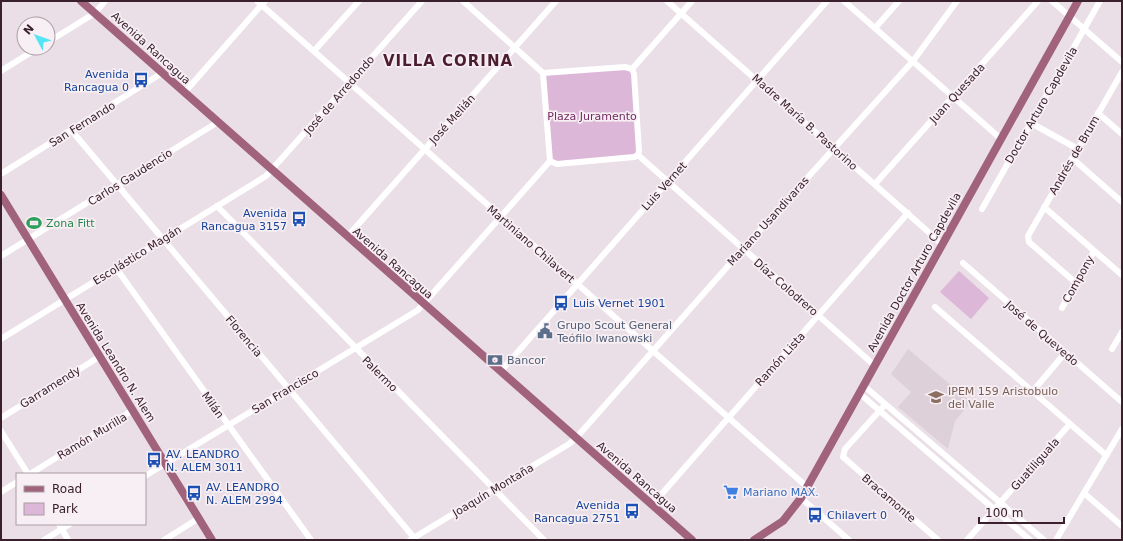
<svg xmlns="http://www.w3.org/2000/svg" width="1123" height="541" font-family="'DejaVu Sans',sans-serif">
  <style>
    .built { fill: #ded0d8 }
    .green { fill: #dcb7d8 }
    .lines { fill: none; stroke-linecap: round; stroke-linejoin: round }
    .minor { stroke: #fff; stroke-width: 6 }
    .major { stroke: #a1627c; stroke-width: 8 }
    .labels { text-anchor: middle; stroke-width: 3.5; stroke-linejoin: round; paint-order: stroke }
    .street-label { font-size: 11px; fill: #3a202b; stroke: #f7eff4 }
    .transit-label { font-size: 11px; fill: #164399; stroke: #f7eff4; text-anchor: start }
    .park-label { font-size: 11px; fill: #722a61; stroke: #f7eff4 }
    .leisure-label { font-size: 11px; fill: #27864d; stroke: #f7eff4; text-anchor: start }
    .service-label { font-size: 11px; fill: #4e5e75; stroke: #f7eff4; text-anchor: start }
    .education-label { font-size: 11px; fill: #785e54; stroke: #f7eff4; text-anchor: start }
    .shop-label { font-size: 11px; fill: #366cbe; stroke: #f7eff4; text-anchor: start }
    .district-label { font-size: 15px; font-weight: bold; letter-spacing: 1px; fill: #4c1c2f; stroke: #f7eff4 }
  </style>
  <rect width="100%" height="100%" fill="#eadfe6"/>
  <polygon class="built" points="908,349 971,402 955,421 948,449 898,407 911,392 891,374"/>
  <g class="green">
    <polygon points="632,69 638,155 557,164 550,161 543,73"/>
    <polygon points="959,271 989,298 971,319 940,292"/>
  </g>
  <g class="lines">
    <g class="minor">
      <polyline points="257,1 806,486"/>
      <polyline points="463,1 543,73"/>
      <polyline points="667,1 942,244"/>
      <polyline points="844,1 1000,138"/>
      <polyline points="1052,1 1122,62"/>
      <polyline points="875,28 899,1"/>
      <polyline points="48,42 95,13 105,1"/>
      <polyline points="314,51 359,1"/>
      <polyline points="632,69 692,1"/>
      <polyline points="632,69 634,74 639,151 638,155"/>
      <polyline points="1,71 38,48"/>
      <polyline points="543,73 550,161"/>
      <polyline points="543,73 625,67 632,69"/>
      <polyline points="184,93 265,1"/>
      <polyline points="1098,113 1122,134"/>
      <polyline points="1031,123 1078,149"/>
      <polyline points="72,131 416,540"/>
      <polyline points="638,155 874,365"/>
      <polyline points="1072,158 1122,202"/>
      <polyline points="550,161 557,164 634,157 638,155"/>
      <polyline points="1,174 162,73"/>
      <polyline points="875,184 1038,1"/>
      <polyline points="217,206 544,540"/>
      <polyline points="1044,207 1122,275"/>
      <polyline points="982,209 1100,1"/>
      <polyline points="347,237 556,1"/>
      <polyline points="1,256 218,122"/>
      <polyline points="963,263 1122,402"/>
      <polyline points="116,268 311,540"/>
      <polyline points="1076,283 1029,242 1028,236 1122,72"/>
      <polyline points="935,307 1106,455"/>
      <polyline points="1062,308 1094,251"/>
      <polyline points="1,339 266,176 422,1"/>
      <polyline points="1112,349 1122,332"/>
      <polyline points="500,372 827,1"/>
      <polyline points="863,385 1044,540"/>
      <polyline points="1033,391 1065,353"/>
      <polyline points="859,393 1030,540"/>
      <polyline points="883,407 845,449 843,457 938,540"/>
      <polyline points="1,418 99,357"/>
      <polyline points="1,431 28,474"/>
      <polyline points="30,474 133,410"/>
      <polyline points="145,476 418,310 550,161"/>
      <polyline points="1,492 17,482"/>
      <polyline points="1084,493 1122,526"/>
      <polyline points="801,498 849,540"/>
      <polyline points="652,505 908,213"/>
      <polyline points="59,524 68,540"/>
      <polyline points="44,540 70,524"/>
      <polyline points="164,540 199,518"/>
      <polyline points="410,540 569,444 576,438 743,249 913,61 957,1"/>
      <polyline points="967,540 1070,424"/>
      <polyline points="1056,540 1122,429"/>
    </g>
    <g class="major">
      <polyline points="81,1 692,540"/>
      <polyline points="1,195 212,540"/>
      <polyline points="754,540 783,521 801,498 1078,1"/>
    </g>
  </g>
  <defs>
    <g id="bus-bare" transform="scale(1.2)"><path d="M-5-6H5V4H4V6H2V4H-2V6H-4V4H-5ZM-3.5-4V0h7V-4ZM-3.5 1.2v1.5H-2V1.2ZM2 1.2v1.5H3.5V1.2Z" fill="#1a4fb4" stroke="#f7eff4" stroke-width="2.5" paint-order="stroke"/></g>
    <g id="stadium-bare" transform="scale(1.2)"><path d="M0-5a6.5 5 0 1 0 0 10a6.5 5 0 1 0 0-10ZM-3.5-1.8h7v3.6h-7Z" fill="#2e9e5b" stroke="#f7eff4" stroke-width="2.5" paint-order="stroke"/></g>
    <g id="civic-bare" transform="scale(1.2)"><path d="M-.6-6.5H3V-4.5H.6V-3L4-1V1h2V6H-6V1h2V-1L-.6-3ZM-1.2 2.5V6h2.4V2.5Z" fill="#5c6f8a" stroke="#f7eff4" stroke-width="2.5" paint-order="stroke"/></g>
    <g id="bank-bare" transform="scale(1.2)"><path d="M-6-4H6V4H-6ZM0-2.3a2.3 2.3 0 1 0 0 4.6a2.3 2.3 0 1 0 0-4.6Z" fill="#5c6f8a" stroke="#f7eff4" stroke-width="2.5" paint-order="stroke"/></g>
    <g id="school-bare" transform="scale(1.2)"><path d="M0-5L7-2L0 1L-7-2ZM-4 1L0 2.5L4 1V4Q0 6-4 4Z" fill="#8d6e63" stroke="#f7eff4" stroke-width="2.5" paint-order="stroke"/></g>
    <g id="supermarket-bare" transform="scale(1.2)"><path d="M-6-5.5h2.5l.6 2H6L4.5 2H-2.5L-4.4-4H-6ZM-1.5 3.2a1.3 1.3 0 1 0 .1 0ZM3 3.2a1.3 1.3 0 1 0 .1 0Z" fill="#3f7fe0" stroke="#f7eff4" stroke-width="2.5" paint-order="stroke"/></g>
  </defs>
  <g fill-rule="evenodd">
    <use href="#bus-bare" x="141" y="80"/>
    <use href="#bus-bare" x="299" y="219"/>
    <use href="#stadium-bare" x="34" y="223"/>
    <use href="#bus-bare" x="561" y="303"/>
    <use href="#civic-bare" x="545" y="331"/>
    <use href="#bank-bare" x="495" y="360"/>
    <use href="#school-bare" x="936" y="397"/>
    <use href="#bus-bare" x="154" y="460"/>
    <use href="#supermarket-bare" x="731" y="492"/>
    <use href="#bus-bare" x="194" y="493"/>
    <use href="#bus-bare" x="632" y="511"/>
    <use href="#bus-bare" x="815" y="515"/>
  </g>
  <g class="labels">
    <g class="street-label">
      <text transform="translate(151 48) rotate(42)" y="4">Avenida Rancagua</text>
      <text transform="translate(957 93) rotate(-48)" y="4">Juan Quesada</text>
      <text transform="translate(339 95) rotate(-49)" y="4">José de Arredondo</text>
      <text transform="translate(1041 105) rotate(-60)" y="4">Doctor Arturo Capdevila</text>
      <text transform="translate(452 119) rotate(-48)" y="4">José Melián</text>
      <text transform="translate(805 122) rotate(42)" y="4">Madre María B. Pastorino</text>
      <text transform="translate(82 124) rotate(-32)" y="4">San Fernando</text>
      <text transform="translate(1074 155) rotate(-60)" y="4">Andrés de Brum</text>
      <text transform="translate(130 177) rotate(-32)" y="4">Carlos Gaudencio</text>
      <text transform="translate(664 186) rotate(-48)" y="4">Luis Vernet</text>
      <text transform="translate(768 221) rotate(-48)" y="4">Mariano Usandivaras</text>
      <text transform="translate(531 244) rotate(41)" y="4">Martiniano Chilavert</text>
      <text transform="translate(137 255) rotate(-32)" y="4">Escolástico Magán</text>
      <text transform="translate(393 263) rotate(41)" y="4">Avenida Rancagua</text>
      <text transform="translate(914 272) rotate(-61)" y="4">Avenida Doctor Arturo Capdevila</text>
      <text transform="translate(1078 279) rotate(-61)" y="4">Compony</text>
      <text transform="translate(786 287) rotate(41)" y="4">Díaz Colodrero</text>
      <text transform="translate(1042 333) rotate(41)" y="4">José de Quevedo</text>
      <text transform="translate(244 336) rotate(50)" y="4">Florencia</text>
      <text transform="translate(780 359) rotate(-48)" y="4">Ramón Lista</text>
      <text transform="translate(116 362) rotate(58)" y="4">Avenida Leandro N. Alem</text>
      <text transform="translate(380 374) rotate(45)" y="4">Palermo</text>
      <text transform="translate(50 387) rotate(-32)" y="4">Garramendy</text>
      <text transform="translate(285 391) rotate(-31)" y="4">San Francisco</text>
      <text transform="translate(213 405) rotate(55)" y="4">Milán</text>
      <text transform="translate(92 436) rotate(-31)" y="4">Ramón Murilla</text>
      <text transform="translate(1035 464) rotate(-48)" y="4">Guatiliguala</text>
      <text transform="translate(637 477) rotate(41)" y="4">Avenida Rancagua</text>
      <text transform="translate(493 490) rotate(-31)" y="4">Joaquín Montaña</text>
      <text transform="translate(889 498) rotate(41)" y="4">Bracamonte</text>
    </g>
    <g class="transit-label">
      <text x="129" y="78" text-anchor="end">Avenida<tspan x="129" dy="13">Rancagua 0</tspan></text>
      <text x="287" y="217" text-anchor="end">Avenida<tspan x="287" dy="13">Rancagua 3157</tspan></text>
      <text x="573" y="307">Luis Vernet 1901</text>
      <text x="166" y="458">AV. LEANDRO<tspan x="166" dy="13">N. ALEM 3011</tspan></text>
      <text x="206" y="491">AV. LEANDRO<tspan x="206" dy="13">N. ALEM 2994</tspan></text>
      <text x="620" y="509" text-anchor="end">Avenida<tspan x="620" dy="13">Rancagua 2751</tspan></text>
      <text x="827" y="519">Chilavert 0</text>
    </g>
    <g class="park-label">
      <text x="592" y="120">Plaza Juramento</text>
    </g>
    <g class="leisure-label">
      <text x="46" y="227">Zona Fitt</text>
    </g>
    <g class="service-label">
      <text x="557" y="329">Grupo Scout General<tspan x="557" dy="13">Teófilo Iwanowski</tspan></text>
      <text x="507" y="364">Bancor</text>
    </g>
    <g class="education-label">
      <text x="948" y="395">IPEM 159 Aristobulo<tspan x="948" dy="13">del Valle</tspan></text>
    </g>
    <g class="shop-label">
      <text x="743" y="496">Mariano MAX.</text>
    </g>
    <g class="district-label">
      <text x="448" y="66">VILLA CORINA</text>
    </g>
  </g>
  <rect width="1123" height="541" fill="none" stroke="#3a202b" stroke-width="4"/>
  <rect x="16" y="473" width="130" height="52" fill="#f7eff4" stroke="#ab9ca4"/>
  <rect x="24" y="486" width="20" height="6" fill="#a1627c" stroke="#ab9ca4"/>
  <text x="52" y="493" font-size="12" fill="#3a202b">Road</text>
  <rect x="24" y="503" width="20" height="12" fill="#dcb7d8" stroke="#ab9ca4"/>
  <text x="52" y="513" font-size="12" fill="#3a202b">Park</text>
  <g transform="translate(36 36) rotate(311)"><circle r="19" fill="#f7eff4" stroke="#ab9ca4"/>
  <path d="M0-3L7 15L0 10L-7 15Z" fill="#53e5f4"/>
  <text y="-6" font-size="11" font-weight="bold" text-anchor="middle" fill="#3a202b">N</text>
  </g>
  <path d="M979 517v6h85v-6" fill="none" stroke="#3a202b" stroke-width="2"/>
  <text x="985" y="517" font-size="12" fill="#3a202b" stroke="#f7eff4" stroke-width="3" paint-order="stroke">100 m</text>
</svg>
